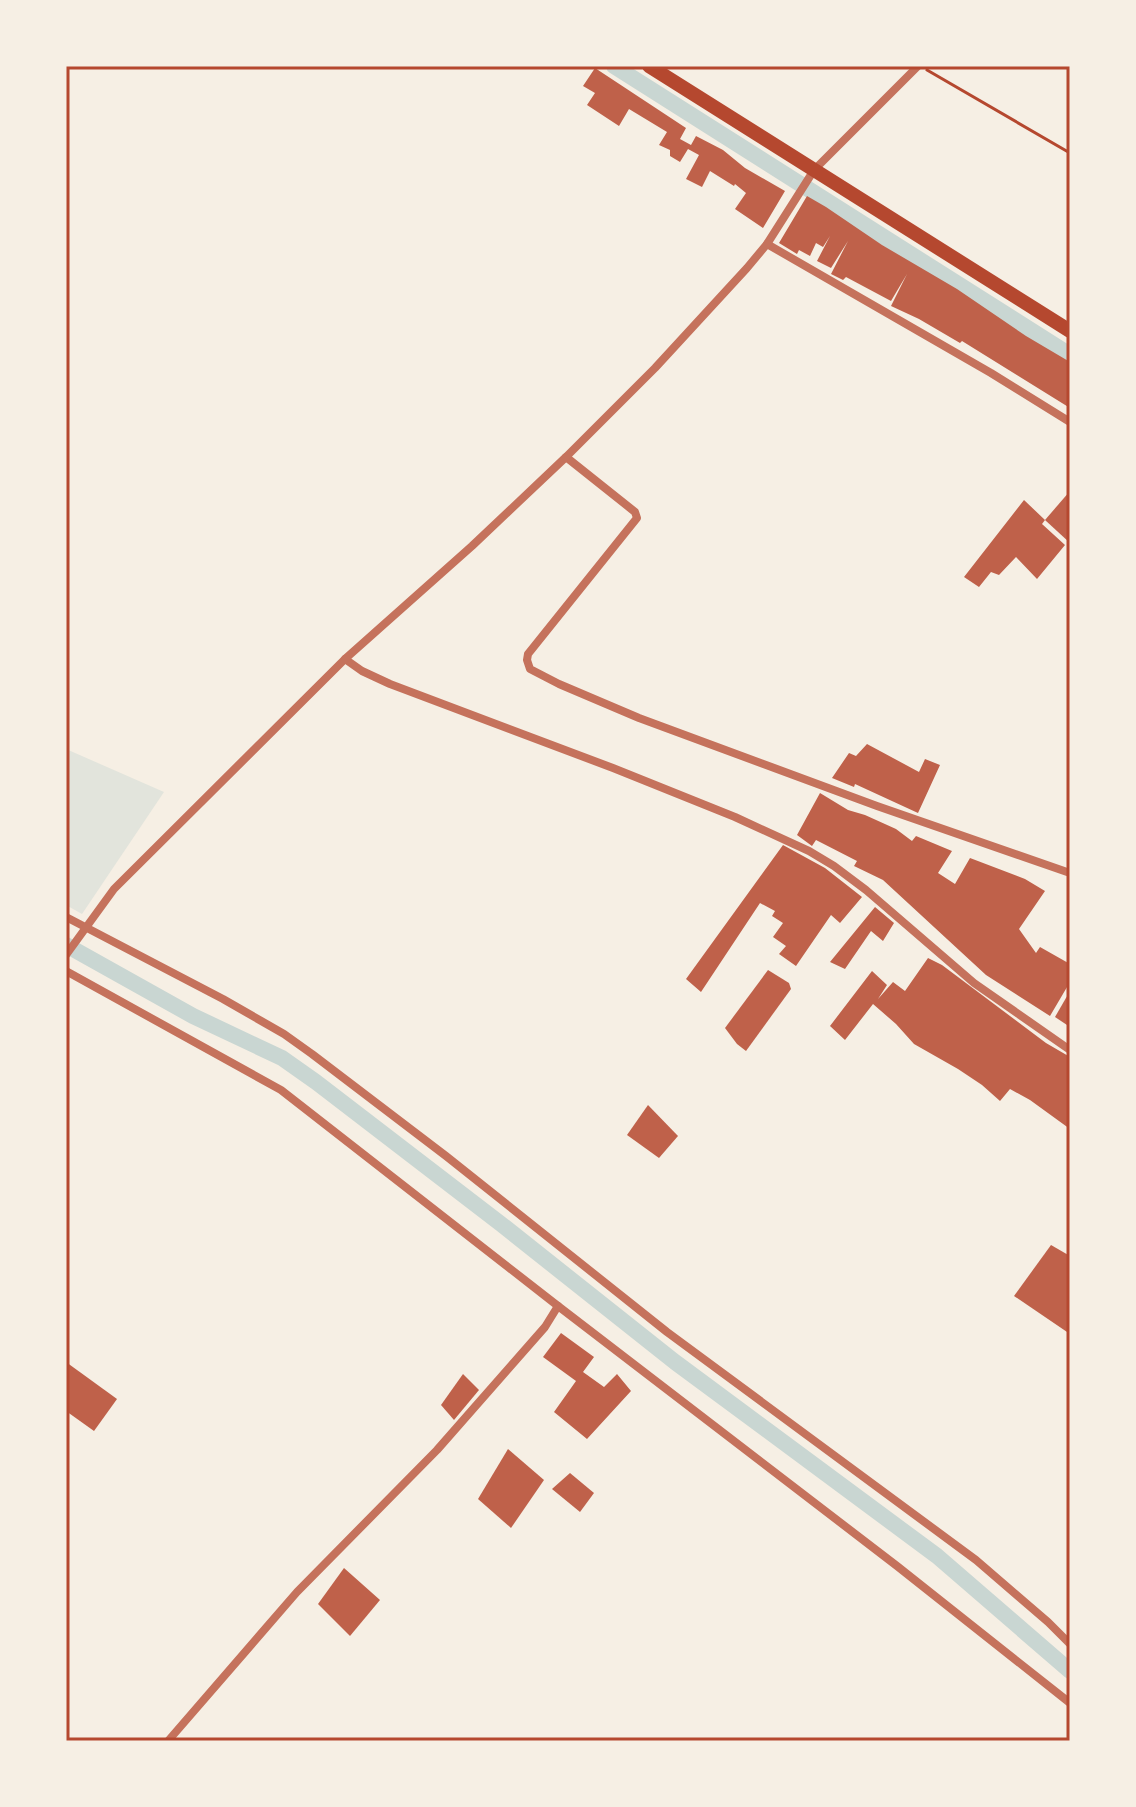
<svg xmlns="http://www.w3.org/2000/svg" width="1136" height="1807" font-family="'Alegreya Sans',sans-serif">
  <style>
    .green { fill: #e2e4dc }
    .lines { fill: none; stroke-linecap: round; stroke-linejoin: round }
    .canal { stroke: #c9d6d2; stroke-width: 16 }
    .building { fill: #bf614a }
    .path { stroke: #b5482f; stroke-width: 3 }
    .minor { stroke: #c5725c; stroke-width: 8 }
    .secondary { stroke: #b5482f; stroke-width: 14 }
    .neatline { fill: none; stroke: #b5482f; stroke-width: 3 }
  </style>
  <rect width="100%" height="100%" fill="#f6efe4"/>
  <polygon class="green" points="66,749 164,792 82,914 66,905"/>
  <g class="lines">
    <g class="canal">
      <polyline points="614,66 1070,355"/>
      <polyline points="66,945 193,1016 282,1058 316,1082 501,1224 675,1362 937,1556 1070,1671"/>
    </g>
  </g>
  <g class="building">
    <polygon points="595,68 686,128 680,139 691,145 696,136 723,150 745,168 785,191 763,228 735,209 746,193 735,184 734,186 710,171 702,187 686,179 699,155 688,149 680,162 670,156 670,150 659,145 667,132 629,109 619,126 587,105 595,93 583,86"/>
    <polygon points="807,196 826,207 882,245 957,289 1026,336 1070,362 1070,408 962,341 960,343 919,319 891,306 907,274 891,301 846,277 843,280 831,274 848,241 831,268 817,261 830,236 823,247 816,243 810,256 799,250 797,254 779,243"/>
    <polygon points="1070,491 1070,543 1045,520"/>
    <polygon points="1024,500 1045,520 1042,524 1065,545 1037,579 1016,557 999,575 991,572 979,587 964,577"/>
    <polygon points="867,744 919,772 925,759 940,765 918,813 855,784 854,787 832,778 849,753 856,756"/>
    <polygon points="820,793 848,810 865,815 896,829 912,841 916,836 952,851 938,873 955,884 970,858 1025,879 1045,891 1019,929 1036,953 1040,947 1070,964 1070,982 1050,1016 986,975 883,880 854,866 857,861 816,840 812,846 797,835"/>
    <polygon points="783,845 825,868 862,897 840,923 831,915 796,966 779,954 786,946 773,937 783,923 772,916 775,911 760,903 701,992 686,979"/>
    <polygon points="875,907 894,923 883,941 871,931 845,969 830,962"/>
    <polygon points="928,958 942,965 1046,1043 1070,1057 1070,1129 1030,1100 1010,1089 1000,1101 982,1085 958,1069 914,1044 896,1024 873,1004 845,1040 830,1026 872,971 887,985 878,999 893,982 905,991"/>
    <polygon points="768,970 789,983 791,989 746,1051 737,1044 725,1028"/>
    <polygon points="1070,991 1070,1027 1055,1017"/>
    <polygon points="648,1105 678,1136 659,1158 627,1135"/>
    <polygon points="1051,1245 1070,1256 1070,1334 1014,1296"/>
    <polygon points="561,1333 594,1357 583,1372 604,1387 617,1374 631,1391 587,1439 554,1412 576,1381 543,1357"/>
    <polygon points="66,1362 117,1399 94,1431 66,1411"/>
    <polygon points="463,1374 479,1390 454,1420 441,1405"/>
    <polygon points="508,1449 544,1480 511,1528 478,1499"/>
    <polygon points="570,1473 594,1493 580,1512 552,1489"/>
    <polygon points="344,1568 380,1600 350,1636 318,1604"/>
  </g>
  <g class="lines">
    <polyline class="path" points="927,70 1070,153"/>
    <g class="minor">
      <polyline points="767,244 991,373 1070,422"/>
      <polyline points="566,457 635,512 637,518 528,654 527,660 530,669 559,684 639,718 877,806 1070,873"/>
      <polyline points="345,659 362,671 390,684 613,768 735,817 809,851 834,866 866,890 974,983 1070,1050"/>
      <polyline points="66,917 223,999 284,1034 312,1054 446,1156 667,1332 976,1560 1048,1622 1070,1644"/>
      <polyline points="66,955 114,889 345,659 472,546 566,457 655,368 747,268 767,244 814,170 918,66"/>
      <polyline points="66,971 281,1090 558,1306 897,1566 1070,1703"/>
      <polyline points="168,1741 297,1592 437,1450 545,1327 558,1306"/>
    </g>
    <polyline class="secondary" points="649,66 1070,331"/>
  </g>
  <rect width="1136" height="1807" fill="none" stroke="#f6efe4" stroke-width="136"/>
  <rect x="68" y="68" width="1000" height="1671" class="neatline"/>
</svg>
